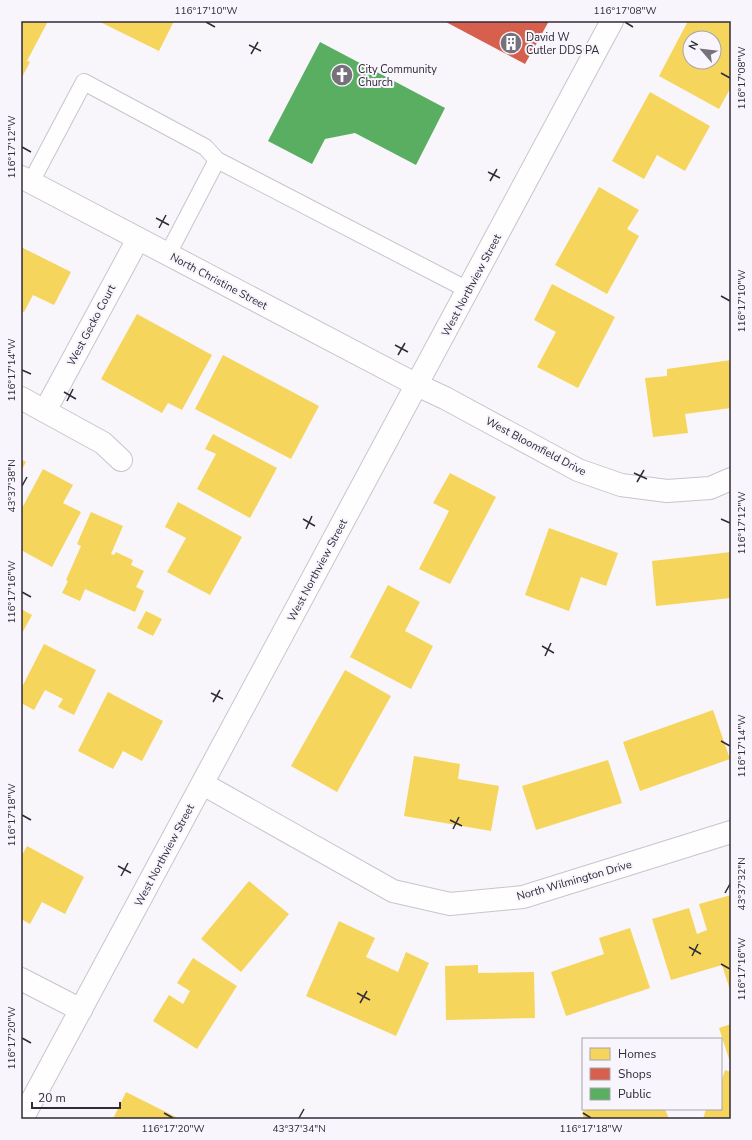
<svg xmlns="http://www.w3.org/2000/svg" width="752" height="1140" font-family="'Nunito Sans',sans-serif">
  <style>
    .homes { fill: #f6d55c; fill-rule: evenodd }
    .shops { fill: #d6604d }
    .public { fill: #5aae61 }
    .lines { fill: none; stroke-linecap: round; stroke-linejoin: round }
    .lane-casing { stroke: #c8c4cd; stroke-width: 18 }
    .street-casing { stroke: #c8c4cd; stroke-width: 24 }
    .secondary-casing { stroke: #c8c4cd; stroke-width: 24 }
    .lane { stroke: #fefefe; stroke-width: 16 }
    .street { stroke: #fefefe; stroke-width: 22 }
    .secondary { stroke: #fefefe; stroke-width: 22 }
    .ticks { fill: none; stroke: #302b38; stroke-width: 1.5 }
    .labels { text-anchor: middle; stroke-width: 4; stroke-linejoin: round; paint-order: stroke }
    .poi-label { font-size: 11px; fill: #302b38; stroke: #f8f5fc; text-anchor: start }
    .street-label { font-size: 11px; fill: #302b38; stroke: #f8f5fc }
    .neatline { fill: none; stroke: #302b38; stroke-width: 1.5 }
    .ticks-label { font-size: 10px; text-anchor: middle; fill: #302b38 }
  </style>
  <rect width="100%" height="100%" fill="#f8f6fb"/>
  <g class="homes">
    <polygon points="21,21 48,21 27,61 30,62 21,79"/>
    <polygon points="98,21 174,21 159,51"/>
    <path d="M688 21H725L731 24V87L719 109 659 76ZM690 38H714V62H690Z"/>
    <polygon points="650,92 710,126 685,171 657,155 644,179 612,161"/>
    <polygon points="599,187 639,210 627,229 639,236 607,294 555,265"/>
    <polygon points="21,247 71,272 54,305 33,295 24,312 21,311"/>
    <polygon points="552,284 615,317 578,388 537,367 556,332 534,320"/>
    <polygon points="137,314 212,355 182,410 168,403 162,413 101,379"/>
    <polygon points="223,355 319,406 291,459 195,409"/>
    <polygon points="731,360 731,408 685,414 688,433 653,437 645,378 667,376 667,369"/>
    <polygon points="213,434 277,468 250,518 197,489 216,454 205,449"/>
    <polygon points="21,459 26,462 21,471"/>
    <polygon points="43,469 73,485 63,503 81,512 52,567 21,550 21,510"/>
    <polygon points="450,473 496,497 450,584 419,569 449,511 433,503"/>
    <polygon points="178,502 242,537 210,595 167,572 186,538 165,527"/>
    <polygon points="91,512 123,526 111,554 114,555 116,552 133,560 131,565 144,571 136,587 144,591 135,612 85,589 80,601 62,593 68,581 66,580 81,546 77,544"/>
    <polygon points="549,528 618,553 606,586 581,577 569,611 525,595"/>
    <polygon points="731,552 731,598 656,606 652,561"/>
    <polygon points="388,585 420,602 405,631 433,646 411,689 350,657"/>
    <polygon points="21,609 32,615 21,635"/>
    <polygon points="146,611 162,619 153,636 137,628"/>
    <polygon points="44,644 96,670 74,715 58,707 63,699 45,690 34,710 21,703 21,689"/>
    <polygon points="345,670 391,696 337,792 291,766"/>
    <polygon points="108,692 163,721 142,761 123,751 113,769 78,751"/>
    <polygon points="713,710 730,759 640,791 623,742"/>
    <polygon points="414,756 460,764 458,779 499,786 491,831 404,816"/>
    <polygon points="608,760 622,803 536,830 522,786"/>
    <polygon points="27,846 84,877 65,914 42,902 30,924 21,919 21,857"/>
    <polygon points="249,881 289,914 241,972 201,939"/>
    <polygon points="731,895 731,993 722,965 671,980 652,919 689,908 697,934 707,930 699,904"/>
    <polygon points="339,921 375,938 366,957 398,972 406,952 429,963 396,1036 306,996"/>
    <polygon points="630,928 650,988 566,1016 551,972 604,954 599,938"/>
    <polygon points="193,958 237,986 197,1049 153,1021 169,995 183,1004 190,991 177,983"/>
    <polygon points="478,965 478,973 534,972 535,1018 446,1020 445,966"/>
    <polygon points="731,1024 731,1061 730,1062 719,1028"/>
    <polygon points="725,1070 731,1072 731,1119 703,1119 706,1109 721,1109 721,1083"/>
    <polygon points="126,1092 180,1119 113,1119"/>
    <polygon points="589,1109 665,1109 669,1119 584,1119 582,1112"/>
  </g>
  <polygon class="shops" points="444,21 549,21 525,64"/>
  <polygon class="public" points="320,42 445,108 416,165 355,133 325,139 312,164 268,141"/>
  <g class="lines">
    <g class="lane-casing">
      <g id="lane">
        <polyline points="31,182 84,82 205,147 217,160 468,290"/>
        <polyline points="168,254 217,160"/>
      </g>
    </g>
    <g class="street-casing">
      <g id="street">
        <polyline points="21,177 417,385 445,398 578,470 621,485 667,491 710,488 731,479"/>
        <polyline points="21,398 103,443 121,460"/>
        <polyline points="45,411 138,239"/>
        <polyline points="203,784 393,891 450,904 523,897 731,832"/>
        <polyline points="21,979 81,1010"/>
      </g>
    </g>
    <g class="secondary-casing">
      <polyline id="secondary" points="22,1119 612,21"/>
    </g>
    <use href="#lane" class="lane"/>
    <use href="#street" class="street"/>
    <use href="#secondary" class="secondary"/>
  </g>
  <path class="ticks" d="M206 22 215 27M625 22 633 27M249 45 261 51M251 54 258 42M721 73 730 78M22 147 31 152M488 172 500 178M490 181 497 169M156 218 169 225M159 228 166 215M721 296 730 301M395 345 408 352M398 355 405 343M22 370 31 374M64 392 76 399M67 401 73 389M634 473 647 479M637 482 644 470M22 486 27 477M303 519 315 526M721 519 730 523M306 529 312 516M22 592 31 597M542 646 554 653M545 656 551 643M211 693 223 699M213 702 220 690M721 741 730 746M22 815 31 820M450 820 462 826M453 829 459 817M118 866 131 873M121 876 128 863M725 893 730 884M689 947 701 954M692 956 698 944M721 964 730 969M357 993 370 1000M360 1003 367 991M22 1038 31 1043M164 1113 173 1118M583 1113 591 1118M299 1118 304 1109"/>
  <defs>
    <g id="building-disc" transform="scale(1.15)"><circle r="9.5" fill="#76727c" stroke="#f8f5fc"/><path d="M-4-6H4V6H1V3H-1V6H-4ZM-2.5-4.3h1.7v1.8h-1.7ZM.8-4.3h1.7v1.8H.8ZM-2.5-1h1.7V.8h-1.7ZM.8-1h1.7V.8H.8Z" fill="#fff"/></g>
    <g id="church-disc" transform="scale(1.15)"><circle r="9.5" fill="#76727c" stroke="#f8f5fc"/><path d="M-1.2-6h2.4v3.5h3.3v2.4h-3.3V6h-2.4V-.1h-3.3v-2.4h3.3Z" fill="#fff"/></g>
  </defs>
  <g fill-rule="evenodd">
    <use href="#building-disc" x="511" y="43"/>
    <use href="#church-disc" x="342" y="75"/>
  </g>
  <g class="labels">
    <g class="poi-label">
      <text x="526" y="41">David W<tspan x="526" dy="13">Cutler DDS PA</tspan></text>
      <text x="358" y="73">City Community<tspan x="358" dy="13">Church</tspan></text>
    </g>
    <g class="street-label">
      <text transform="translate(219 281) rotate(28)" y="4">North Christine Street</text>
      <text transform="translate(471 285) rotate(-62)" y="4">West Northview Street</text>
      <text transform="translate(91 325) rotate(-62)" y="4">West Gecko Court</text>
      <text transform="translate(536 446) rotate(28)" y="4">West Bloomfield Drive</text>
      <text transform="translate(317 570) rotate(-62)" y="4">West Northview Street</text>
      <text transform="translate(164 855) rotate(-62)" y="4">West Northview Street</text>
      <text transform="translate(574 880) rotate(-16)" y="4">North Wilmington Drive</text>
    </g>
  </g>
  <rect width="752" height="1140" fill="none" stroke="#f8f5fc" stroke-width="44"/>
  <rect x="582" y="1038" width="140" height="72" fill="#f8f5fc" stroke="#a8a4ae"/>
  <rect x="590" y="1048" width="20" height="12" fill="#f6d55c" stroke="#a8a4ae"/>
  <text x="618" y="1058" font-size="12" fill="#302b38">Homes</text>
  <rect x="590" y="1068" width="20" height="12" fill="#d6604d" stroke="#a8a4ae"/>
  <text x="618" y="1078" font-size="12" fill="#302b38">Shops</text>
  <rect x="590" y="1088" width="20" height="12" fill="#5aae61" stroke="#a8a4ae"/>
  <text x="618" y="1098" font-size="12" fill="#302b38">Public</text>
  <g transform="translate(702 50) rotate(298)"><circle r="19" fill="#f8f5fc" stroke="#a8a4ae"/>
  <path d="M0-3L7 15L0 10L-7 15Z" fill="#76727c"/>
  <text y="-6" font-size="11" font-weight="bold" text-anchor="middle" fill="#302b38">N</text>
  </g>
  <path d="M32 1102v6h88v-6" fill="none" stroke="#302b38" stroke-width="2"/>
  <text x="38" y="1102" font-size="12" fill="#302b38" stroke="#f8f5fc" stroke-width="3" paint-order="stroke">20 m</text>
  <rect x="22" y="22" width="708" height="1096" class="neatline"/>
  <g class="ticks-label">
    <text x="206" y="14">116°17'10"W</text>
    <text x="625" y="14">116°17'08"W</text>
    <text transform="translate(741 78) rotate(-90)" y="4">116°17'08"W</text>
    <text transform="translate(11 147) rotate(-90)" y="4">116°17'12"W</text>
    <text transform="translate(741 301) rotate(-90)" y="4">116°17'10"W</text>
    <text transform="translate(11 370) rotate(-90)" y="4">116°17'14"W</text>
    <text transform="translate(11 486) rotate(-90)" y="4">43°37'38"N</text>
    <text transform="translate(741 523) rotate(-90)" y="4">116°17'12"W</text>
    <text transform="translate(11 592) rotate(-90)" y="4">116°17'16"W</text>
    <text transform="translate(741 746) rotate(-90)" y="4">116°17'14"W</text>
    <text transform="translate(11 815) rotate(-90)" y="4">116°17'18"W</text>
    <text transform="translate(741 884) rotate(-90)" y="4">43°37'32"N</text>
    <text transform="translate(741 969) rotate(-90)" y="4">116°17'16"W</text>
    <text transform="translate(11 1038) rotate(-90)" y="4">116°17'20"W</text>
    <text x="173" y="1132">116°17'20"W</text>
    <text x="299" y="1132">43°37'34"N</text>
    <text x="591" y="1132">116°17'18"W</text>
  </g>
</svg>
